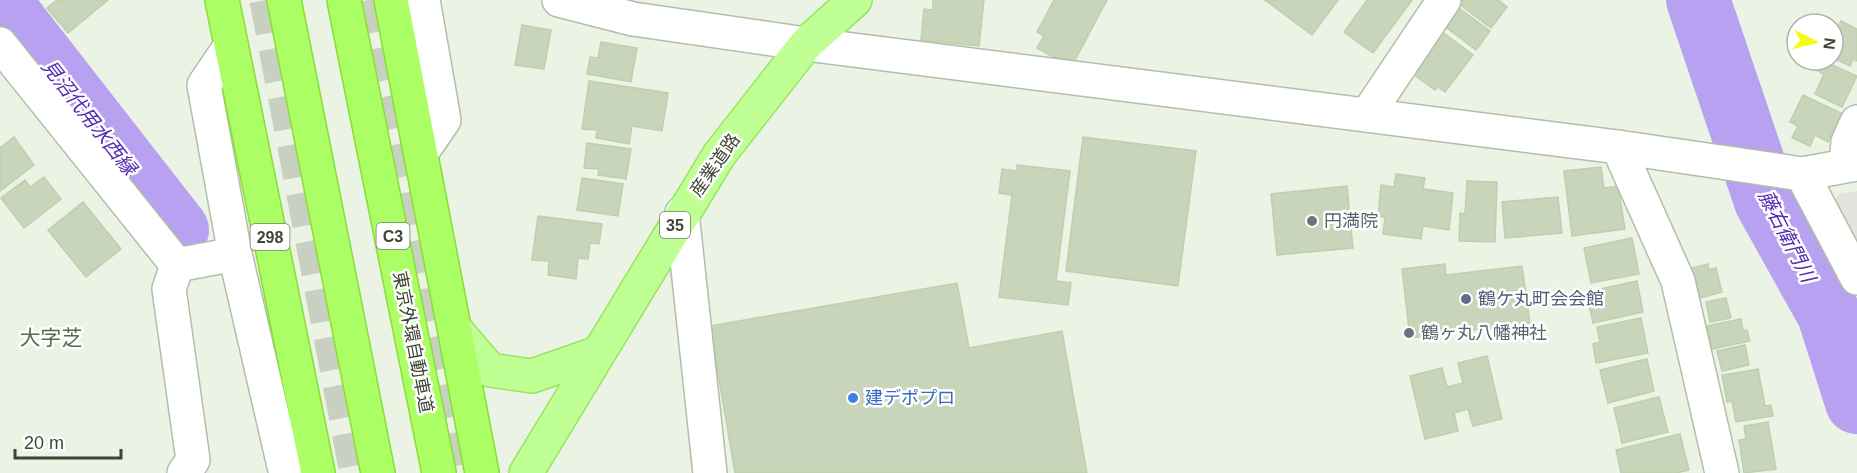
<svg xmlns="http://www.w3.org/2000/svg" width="1857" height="473" font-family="Helvetica,'Noto Sans JP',sans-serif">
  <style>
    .parking { fill: #e1e4de }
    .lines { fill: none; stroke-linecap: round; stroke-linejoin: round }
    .river { stroke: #b8a1f1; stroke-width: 64 }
    .building { fill: #c8d5bb; stroke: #bfcfae; stroke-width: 1.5 }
    .highway-tunnel { stroke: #c8d0c2; stroke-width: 33; stroke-dasharray: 33 16; stroke-linecap: butt }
    .minor-casing { stroke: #b3bea8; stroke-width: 36 }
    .major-casing { stroke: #99e462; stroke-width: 36 }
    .highway-casing { stroke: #88de34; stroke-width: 36 }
    .minor { stroke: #fff; stroke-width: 33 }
    .major { stroke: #bfff93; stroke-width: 33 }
    .highway { stroke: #abff65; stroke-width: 33 }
    .worship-dot { fill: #6b7280; stroke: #fff; stroke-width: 2 }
    .service-dot { fill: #5c6f8a; stroke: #fff; stroke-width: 2 }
    .shop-dot { fill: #3f7fe0; stroke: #fff; stroke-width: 2 }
    .labels { text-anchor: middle; stroke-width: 5; stroke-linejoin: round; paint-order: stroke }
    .shield { fill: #fff; stroke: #777d72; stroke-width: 1.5 }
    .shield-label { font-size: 16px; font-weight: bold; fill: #3d4535 }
    .street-label { font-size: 18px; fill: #3d4535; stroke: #fff }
    .worship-label { font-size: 18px; fill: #5b616d; stroke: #fff; text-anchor: start }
    .service-label { font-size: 18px; fill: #4e5e75; stroke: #fff; text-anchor: start }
    .shop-label { font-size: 18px; fill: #366cbe; stroke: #fff; text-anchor: start }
    .water-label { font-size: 20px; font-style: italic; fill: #552db2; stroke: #fff }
    .quarter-label { font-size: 21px; fill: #5b684c; stroke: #fff }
  </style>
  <rect width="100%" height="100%" fill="#ebf3e5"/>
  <polygon class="parking" points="1857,191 1857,246 1834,200 1839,194"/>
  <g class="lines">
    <g class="river">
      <polyline points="1698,0 1766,201 1829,314 1857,402"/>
      <polyline points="0,3 177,230"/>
    </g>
  </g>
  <g class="building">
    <polygon points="57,0 108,0 68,33 47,8"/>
    <polygon points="933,0 984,0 979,46 921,40 924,9 933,10"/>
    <polygon points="1054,0 1107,0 1074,62 1068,59 1066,64 1037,48 1044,36 1037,32"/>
    <polygon points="1265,0 1338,0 1312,35"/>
    <polygon points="1367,0 1412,0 1373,53 1344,32"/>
    <polygon points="1460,0 1498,0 1507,7 1491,28 1458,3"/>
    <polygon points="1456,6 1490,31 1476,50 1442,24"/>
    <polygon points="1841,21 1857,29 1857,61 1853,59 1850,66 1833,58 1833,38"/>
    <polygon points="522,25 551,30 544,69 515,65"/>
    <polygon points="1437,28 1473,55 1445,92 1438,87 1435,90 1406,69"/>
    <polygon points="601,42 637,48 631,82 587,74 590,57 598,58"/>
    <polygon points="1821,60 1857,76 1842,107 1815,94 1824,74 1816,70"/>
    <polygon points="589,81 668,93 662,131 632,126 629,144 596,138 597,130 582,129"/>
    <polygon points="1803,95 1847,116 1840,131 1835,128 1828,142 1815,135 1810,146 1792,138 1798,126 1790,122"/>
    <polygon points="14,137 34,165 0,191 0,148"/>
    <polygon points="1083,137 1196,151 1178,286 1066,271"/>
    <polygon points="587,143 631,149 626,179 598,175 599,169 584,168"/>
    <polygon points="1017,165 1070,171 1056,281 1071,283 1068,305 999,297 1012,195 999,193 1002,169 1017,171"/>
    <polygon points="1601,167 1604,188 1618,186 1625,229 1572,236 1564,171"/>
    <polygon points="1396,174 1425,178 1423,189 1453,193 1449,230 1423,226 1421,239 1383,234 1385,217 1378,216 1381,185 1394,187"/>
    <polygon points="44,177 61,199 24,228 1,198 25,180 30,187"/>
    <polygon points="582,178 623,184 618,216 577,210"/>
    <polygon points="1467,181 1497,182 1495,242 1459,241 1460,213 1465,214"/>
    <polygon points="1347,186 1353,248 1277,255 1271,194"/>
    <polygon points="1558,197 1562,233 1505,238 1502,202"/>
    <polygon points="83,202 121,249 86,277 48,230"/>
    <polygon points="538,216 602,224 599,244 590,243 588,259 578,258 576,279 548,275 549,261 532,260"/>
    <polygon points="1632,238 1639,274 1591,283 1584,248"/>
    <polygon points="1445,264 1446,275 1522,266 1530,323 1410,338 1402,269"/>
    <polygon points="1708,264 1709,270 1716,268 1722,292 1700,298 1692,268"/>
    <polygon points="1637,281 1643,312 1593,323 1586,292"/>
    <polygon points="957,283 969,348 1062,331 1087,473 735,473 710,326"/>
    <polygon points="1726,298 1731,318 1710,322 1706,302"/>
    <polygon points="1641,318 1648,353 1596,363 1593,344 1600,342 1597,327"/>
    <polygon points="1741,319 1743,331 1747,330 1750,341 1712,349 1707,326"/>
    <polygon points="1745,345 1749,365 1722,371 1717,351"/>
    <polygon points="1487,356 1502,419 1473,426 1468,409 1454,413 1458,431 1425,439 1410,376 1442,368 1447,387 1463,383 1458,363"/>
    <polygon points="1647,359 1654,391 1608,403 1600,370"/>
    <polygon points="1758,369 1765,406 1771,405 1773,416 1736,422 1732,401 1727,402 1722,375"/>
    <polygon points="1659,397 1668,432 1622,443 1614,408"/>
    <polygon points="1768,422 1776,469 1744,473 1739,440 1746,439 1744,426"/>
    <polygon points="1680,434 1689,470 1676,473 1621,473 1616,450"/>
  </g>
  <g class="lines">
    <g class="highway-tunnel">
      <polyline points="266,0 356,473"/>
      <polyline points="369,0 464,473"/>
    </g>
    <g class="minor-casing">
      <g id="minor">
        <polyline points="559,0 633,19 806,44 1618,147 1802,174 1857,164"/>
        <polyline points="0,44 177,265 235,254"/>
        <polyline points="231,45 204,85 235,254 284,466 292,473"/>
        <polyline points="1367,115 1444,0"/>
        <polyline points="1618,147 1678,281 1722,473"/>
        <polyline points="422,152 444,120 423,0"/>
        <polyline points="1846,165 1848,142 1857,122"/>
        <polyline points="1802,174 1857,278"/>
        <polyline points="682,213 710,473"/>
        <polyline points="177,265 169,289 193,460 184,473"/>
      </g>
    </g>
    <g class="major-casing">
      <g id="major">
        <polyline points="455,329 490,370 532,376 598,353"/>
        <polyline points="526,473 719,155 806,44 855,0"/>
      </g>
    </g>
    <g class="highway-casing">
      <g id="highway">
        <polyline points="222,0 318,473"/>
        <polyline points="284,0 378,473"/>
        <polyline points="344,0 439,473"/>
        <polyline points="391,0 482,473"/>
      </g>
    </g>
    <use href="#minor" class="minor"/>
    <use href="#major" class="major"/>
    <use href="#highway" class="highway"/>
  </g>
  <g class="worship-dot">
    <circle cx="1312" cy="221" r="6"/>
    <circle cx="1409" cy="333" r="6"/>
  </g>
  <circle class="service-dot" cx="1466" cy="299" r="6"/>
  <circle class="shop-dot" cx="853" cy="398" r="6"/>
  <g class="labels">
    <g class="shield">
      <rect x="660" y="212" width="30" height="26" rx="4.5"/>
      <rect x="376.5" y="223" width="33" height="26" rx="4.5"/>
      <rect x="250.5" y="224" width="39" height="26" rx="4.5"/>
    </g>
    <g class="shield-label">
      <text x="675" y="231">35</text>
      <text x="393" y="242">C3</text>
      <text x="270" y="243">298</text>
    </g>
    <g class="street-label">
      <text transform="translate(715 165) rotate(-55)" y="6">産業道路</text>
      <text transform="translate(413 342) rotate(79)" y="6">東京外環自動車道</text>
    </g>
    <g class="worship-label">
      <text x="1324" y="227">円満院</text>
      <text x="1421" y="339">鶴ヶ丸八幡神社</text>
    </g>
    <g class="service-label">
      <text x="1478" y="305">鶴ケ丸町会会館</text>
    </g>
    <g class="shop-label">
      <text x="865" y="404">建デポプロ</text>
    </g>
    <g class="water-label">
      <text transform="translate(89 117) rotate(52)" y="7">見沼代用水西縁</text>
      <text transform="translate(1787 236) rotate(63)" y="7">藤右衛門川</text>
    </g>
    <g class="quarter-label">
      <text x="51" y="345">大字芝</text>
    </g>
  </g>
  <g transform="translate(1815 42) rotate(97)"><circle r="28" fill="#ffffff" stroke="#b1b5ae" stroke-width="1.5"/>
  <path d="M0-4.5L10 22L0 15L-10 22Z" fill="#f5fb14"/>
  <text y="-9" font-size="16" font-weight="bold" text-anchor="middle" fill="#3d4535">N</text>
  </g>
  <path d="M15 449v9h106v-9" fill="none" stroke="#3d4535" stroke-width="3"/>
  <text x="24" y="449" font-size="18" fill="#3d4535" stroke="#ffffff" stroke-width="4.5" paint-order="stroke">20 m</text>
</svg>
